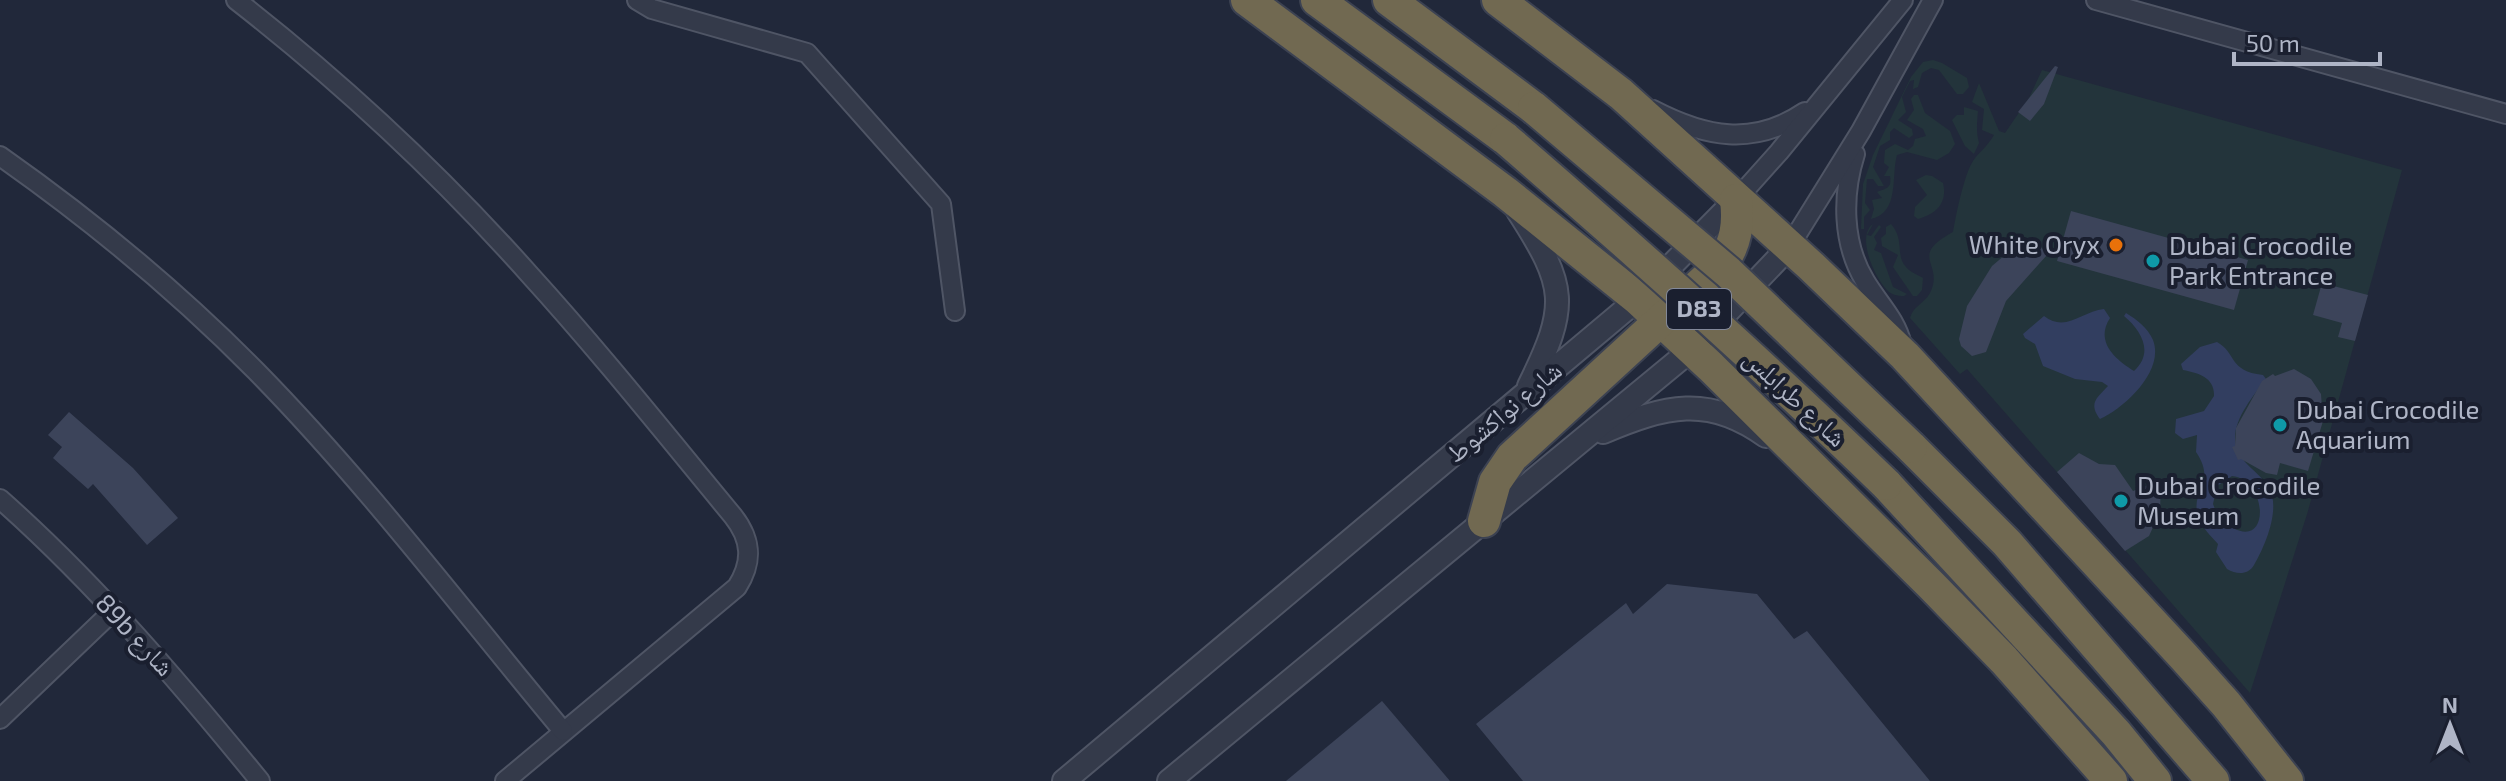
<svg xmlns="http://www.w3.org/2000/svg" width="2506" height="781" font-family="'Exo 2','Noto Naskh Arabic',sans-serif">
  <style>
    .green { fill: #23343b }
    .water { fill: #323e60; fill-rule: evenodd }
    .building { fill: #3c445a }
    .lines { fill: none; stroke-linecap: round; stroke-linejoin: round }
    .minor-casing { stroke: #4f5565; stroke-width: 22 }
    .tertiary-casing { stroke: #4f5565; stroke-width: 26 }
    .motorway-casing { stroke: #3c4252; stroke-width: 36 }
    .minor { stroke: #343a4a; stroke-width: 18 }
    .tertiary { stroke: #343a4a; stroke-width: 22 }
    .motorway { stroke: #716951; stroke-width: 32 }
    .motorway-bridge-casing { stroke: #3c4252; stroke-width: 36; stroke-linecap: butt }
    .motorway-bridge { stroke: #716951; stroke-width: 32 }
    .food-dot { fill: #e8710a; stroke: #1a1f2f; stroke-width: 3 }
    .culture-dot { fill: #0f9aa8; stroke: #1a1f2f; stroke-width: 3 }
    .labels { text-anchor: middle; stroke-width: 8; stroke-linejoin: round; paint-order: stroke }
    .shield { fill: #1a1f2f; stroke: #828899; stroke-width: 2 }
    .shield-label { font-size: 24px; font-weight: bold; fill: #afb5c6 }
    .poi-label { font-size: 26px; fill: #afb5c6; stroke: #1a1f2f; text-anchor: start }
    .street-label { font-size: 26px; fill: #afb5c6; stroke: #1a1f2f }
  </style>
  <rect width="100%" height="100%" fill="#21283a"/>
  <g class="green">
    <polygon points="1933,60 1942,63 1967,78 1969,87 1963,94 1957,94 1939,70 1931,68 1922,73 1918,87 1913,89 1914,80 1910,81 1902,97 1906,112 1898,120 1912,129 1913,135 1909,138 1894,128 1890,132 1890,140 1880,146 1873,167 1884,186 1878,186 1873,179 1867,179 1865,203 1870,210 1864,217 1864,229 1861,229 1863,184 1873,155 1911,77 1923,62"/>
    <path d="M2042 70 2402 170 2308 511 2250 693 1967 369 1960 374 1910 318C1913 306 1924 304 1930 293 1945 263 1907 257 1953 232 1956 215 1964 175 1973 161 1979 152 1987 147 1994 135L1982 130 1984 109 1972 102 1979 83 1999 131 2005 133 2029 98Z"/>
    <path d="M1914 95H1918L1925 113 1950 131 1955 144 1949 153 1937 160 1907 152 1897 155C1891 175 1900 213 1871 219L1874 209 1872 200 1882 198 1877 192C1886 188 1892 189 1890 176H1884L1889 167 1884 163 1885 150 1895 144 1908 150 1913 146 1915 139 1926 136 1923 129 1907 120 1914 110 1911 99Z"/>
    <path d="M1964 107 1978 111C1977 123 1976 131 1979 143L1974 154 1965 146 1952 120 1957 115H1964Z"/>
    <path d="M1926 175 1932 176 1943 183C1948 203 1936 214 1918 219L1914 216 1915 207 1927 195 1916 180Z"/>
    <path d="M1873 224 1867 235 1871 236 1879 225 1881 227 1874 237 1877 243 1874 250 1881 253 1893 287 1907 294 1904 296C1897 296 1891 295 1886 289 1874 276 1856 236 1873 224Z"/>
    <path d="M1891 224C1905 240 1895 255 1906 267 1910 272 1918 275 1923 278L1922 290 1917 296H1913L1893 267 1898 255 1882 246 1881 238 1886 234V227Z"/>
  </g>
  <g class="water">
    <path d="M2104 309 2110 318C2095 341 2114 359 2134 371 2154 353 2142 331 2124 316L2126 313C2136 319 2148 328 2153 340 2165 371 2124 408 2100 419 2088 403 2097 398 2108 386L2102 382 2075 379 2043 366 2035 344 2025 338 2023 334 2044 316C2066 333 2082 311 2104 309Z"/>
    <path d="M2217 342C2237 353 2228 371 2263 375L2266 379C2254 395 2235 417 2235 438 2235 462 2259 470 2269 488 2281 509 2265 546 2254 565 2248 575 2237 575 2227 569L2216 552 2218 544C2211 536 2202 528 2199 518 2188 491 2218 484 2196 452L2197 435 2183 439 2175 433 2176 419 2204 411 2214 396C2215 378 2199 373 2183 370L2181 364 2200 347ZM2232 476C2267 479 2271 548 2233 528 2222 523 2217 515 2213 504L2217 486Z"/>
  </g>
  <g class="building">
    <polygon points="2055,66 2058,67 2044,104 2030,121 2018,112"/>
    <polygon points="2071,211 2248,260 2234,310 2057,261"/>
    <polygon points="2028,241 2039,244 2047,255 2006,301 1986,352 1972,356 1961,346 1959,339 1967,306 1992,266 2012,249"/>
    <polygon points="2322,283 2368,295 2355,341 2338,337 2342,323 2313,315"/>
    <polygon points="2294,369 2311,379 2321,394 2323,421 2308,471 2280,463 2277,475 2266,473 2241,459 2238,460 2232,447 2235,446 2236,428 2262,381 2273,374 2275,376"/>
    <polygon points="69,412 133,468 178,518 147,545 93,484 88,489 53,458 62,447 48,435"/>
    <polygon points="2079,453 2099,464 2115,465 2133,491 2161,480 2160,512 2149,536 2125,551 2057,472"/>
    <polygon points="1667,584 1757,594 1794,639 1807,631 1930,781 1523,781 1476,724 1626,603 1633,614"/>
    <polygon points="1382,701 1450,781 1286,781"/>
  </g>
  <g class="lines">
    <g class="minor-casing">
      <g id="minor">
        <path d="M236 0C341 82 440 174 529 274 600 352 666 435 733 516 752 540 753 562 737 587L505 781"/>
        <polyline points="637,0 652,9 807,53 941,204 955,311"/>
        <polyline points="2096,0 2506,114"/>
        <path d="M1653 110C1705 137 1753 147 1805 112"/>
        <path d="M1855 154C1842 195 1842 243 1865 281 1878 303 1896 319 1902 345"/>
        <path d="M0 156C91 220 178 292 256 371 366 483 462 610 563 731"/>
        <polyline points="1736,200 1779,152 1903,0"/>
        <polyline points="1789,247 1861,131 1933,0"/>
        <path d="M0 499C96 584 179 682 260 781"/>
        <polyline points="0,719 114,610"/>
      </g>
    </g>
    <g class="tertiary-casing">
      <g id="tertiary">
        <path d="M1518 211C1567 287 1569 305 1529 386"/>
        <path d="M1603 432C1665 406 1708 394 1766 436"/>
        <polyline points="1064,781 1638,299 1736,200"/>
        <polyline points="1169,781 1691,350 1789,247"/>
      </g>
    </g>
    <g class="motorway-casing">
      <g id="motorway">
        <polyline points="1247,0 1505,192 1638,299 1711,367 1932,586 2004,660 2111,781"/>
        <polyline points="1317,0 1506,139"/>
        <polyline points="1389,0 1534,108"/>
        <polyline points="1498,0 1621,94 1811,266 1905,356 2184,657 2226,704 2287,781"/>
        <polyline points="1911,447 2007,543 2213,781"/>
        <polyline points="1886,484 2116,733 2155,781"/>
        <path d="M1484 521 1495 482 1512 457 1722 264C1736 243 1739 224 1736 200"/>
      </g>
    </g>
    <use href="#minor" class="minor"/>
    <use href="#tertiary" class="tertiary"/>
    <use href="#motorway" class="motorway"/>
    <g class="motorway-bridge-casing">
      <g id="motorway-bridge">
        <polyline points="1534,108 1728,272 1911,447"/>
        <path d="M1506 139C1636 251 1763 365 1886 484"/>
      </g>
    </g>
    <use href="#motorway-bridge" class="motorway-bridge"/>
  </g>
  <circle class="food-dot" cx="2116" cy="245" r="8"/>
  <g class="culture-dot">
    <circle cx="2153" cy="261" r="8"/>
    <circle cx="2280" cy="425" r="8"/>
    <circle cx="2121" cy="501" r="8"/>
  </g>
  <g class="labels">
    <rect class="shield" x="1667" y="289" width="64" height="40" rx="6"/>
    <g class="shield-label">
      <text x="1699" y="317">D83</text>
    </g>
    <g class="poi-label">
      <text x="2100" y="254" text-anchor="end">White Oryx</text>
      <text x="2169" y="255">Dubai Crocodile<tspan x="2169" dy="30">Park Entrance</tspan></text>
      <text x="2296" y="419">Dubai Crocodile<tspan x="2296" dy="30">Aquarium</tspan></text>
      <text x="2137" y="495">Dubai Crocodile<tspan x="2137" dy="30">Museum</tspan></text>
    </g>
    <g class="street-label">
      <text transform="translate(1795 398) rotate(43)" y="9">شارع طرابلس</text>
      <text transform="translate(1504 412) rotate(-40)" y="9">شارع نواكشوط</text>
      <text transform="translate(135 635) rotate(47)" y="9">89b شارع</text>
    </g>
  </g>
  <g transform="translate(2450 725)" stroke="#1a1f2f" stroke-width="6" paint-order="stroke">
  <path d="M0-6L14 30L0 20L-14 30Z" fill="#afb5c6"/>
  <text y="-12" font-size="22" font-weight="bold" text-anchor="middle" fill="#afb5c6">N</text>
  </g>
  <path d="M2234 52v12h146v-12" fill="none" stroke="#afb5c6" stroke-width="4"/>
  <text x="2246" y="52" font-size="24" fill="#afb5c6" stroke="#1a1f2f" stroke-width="6" paint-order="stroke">50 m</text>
</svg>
